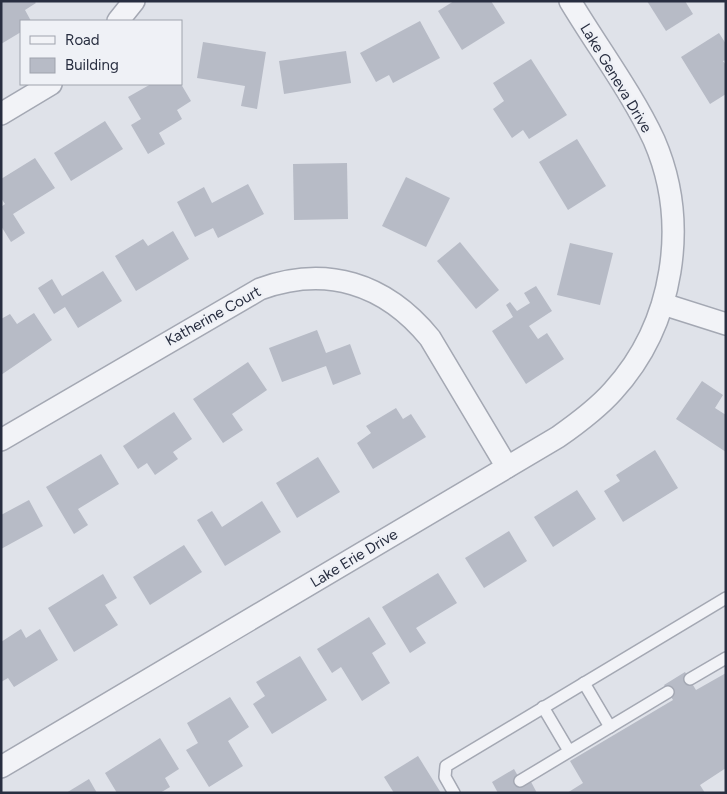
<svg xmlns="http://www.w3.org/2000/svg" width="727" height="794" viewBox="0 0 727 794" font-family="Figtree,sans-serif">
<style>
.building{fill:#b7bbc6}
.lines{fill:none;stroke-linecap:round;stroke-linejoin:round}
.service-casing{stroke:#a4a8b3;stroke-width:14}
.minor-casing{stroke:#a4a8b3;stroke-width:24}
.service{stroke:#f2f3f7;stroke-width:11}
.minor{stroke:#f2f3f7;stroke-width:21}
.labels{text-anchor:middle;stroke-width:5;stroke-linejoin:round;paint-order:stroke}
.street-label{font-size:15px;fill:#282e40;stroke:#eff1f6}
</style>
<rect width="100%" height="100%" fill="#dfe2e9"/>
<g class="building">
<polygon points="1,1 34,1 36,3 25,10 31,21 21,21 21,32 1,44"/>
<polygon points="454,1 491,1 505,23 462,50 438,11"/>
<polygon points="647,1 685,1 693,14 666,31"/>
<polygon points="420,21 440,58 393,83 389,75 376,82 360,53"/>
<polygon points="719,33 726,44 726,60 723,61 726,65 726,94 710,104 681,57"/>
<polygon points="203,42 266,52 257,109 241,106 245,86 197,78"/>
<polygon points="346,51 351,83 284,94 279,61"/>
<polygon points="531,59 567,115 529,139 523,130 512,138 493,109 504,101 493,83"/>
<polygon points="151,84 181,84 191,101 177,110 182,119 159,133 165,144 148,154 131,125 141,119 128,97"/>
<polygon points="105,121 123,149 71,181 54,153"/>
<polygon points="577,139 606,186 568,210 539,162"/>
<polygon points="35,158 55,188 13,214 25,233 11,242 1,226 1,207 5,204 1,198 1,179"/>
<polygon points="347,163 348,219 294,220 293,164"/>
<polygon points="406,177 450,198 426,247 382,226"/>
<polygon points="248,184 264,214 218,238 213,228 195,237 177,202 204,187 212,203"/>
<polygon points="173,231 189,259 136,291 115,256 143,239 148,246"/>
<polygon points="460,242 499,290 476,309 437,261"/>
<polygon points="570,243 613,253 600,305 557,295"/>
<polygon points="103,271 122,301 78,328 65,307 54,314 38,288 52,279 62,296"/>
<polygon points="536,286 552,311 529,326 538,339 547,333 564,359 526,384 492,331 513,317 506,305 510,302 517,311 530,303 524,293"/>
<polygon points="34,313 52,340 1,375 1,319 10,314 17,324"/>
<polygon points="317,330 326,353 350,344 361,374 333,385 326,366 282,382 269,348"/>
<polygon points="248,362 267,390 232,414 243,430 223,443 193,399"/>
<polygon points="702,381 723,395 715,408 726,415 726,452 676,419"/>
<polygon points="396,408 403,419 411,414 426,437 373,469 357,443 371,433 366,426"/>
<polygon points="174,412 192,439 173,452 178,459 155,475 147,463 138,469 123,446"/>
<polygon points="655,450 678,488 623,522 604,491 620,481 616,475"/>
<polygon points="101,454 119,484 78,509 88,525 74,534 46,487"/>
<polygon points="318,457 340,492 297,518 276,483"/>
<polygon points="577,490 596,519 553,547 534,517"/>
<polygon points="29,500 43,526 1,549 1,515"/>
<polygon points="262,501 281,532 225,566 197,520 212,511 222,527"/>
<polygon points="509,531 527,561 484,588 465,558"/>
<polygon points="184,545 202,572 150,605 133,577"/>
<polygon points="438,573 457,603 416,628 426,643 410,653 382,607"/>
<polygon points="103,574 117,598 105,605 118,625 74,652 48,608"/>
<polygon points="369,617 386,644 372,653 390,683 362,701 341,667 332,673 317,649"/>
<polygon points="21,629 26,638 40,629 58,660 14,687 8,678 1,682 1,642"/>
<polygon points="300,656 327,700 272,734 253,704 265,696 256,682"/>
<polygon points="685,672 696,690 726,673 726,768 700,785 705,793 567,793 583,783 570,761 673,700 664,685"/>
<polygon points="230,697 249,727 228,741 243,766 209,787 186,750 198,743 187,723"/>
<polygon points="160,738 179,769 165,778 170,787 160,793 117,793 105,773"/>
<polygon points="418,756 441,793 394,793 384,777"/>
<polygon points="514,769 523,785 530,780 537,793 498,793 492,782"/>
<polygon points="89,779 97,793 66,793"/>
</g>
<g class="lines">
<g class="service-casing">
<g id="service">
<polyline points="690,679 726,658"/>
<polyline points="584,683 610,727"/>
<polyline points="543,707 569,751"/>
<polyline points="520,781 668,692"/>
<polyline points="454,793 445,777 446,766 726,598"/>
</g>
</g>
<g class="minor-casing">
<g id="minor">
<polyline points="118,21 134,1"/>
<polyline points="1,114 51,84"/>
<polyline points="663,304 726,324"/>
<path d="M1 440 260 289C326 265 385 283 430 338L507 467"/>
<path d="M1 767 558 437C578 423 597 409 613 391 674 324 690 223 654 140 632 93 597 46 570 1"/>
</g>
</g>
<use href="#service" class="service"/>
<use href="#minor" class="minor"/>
</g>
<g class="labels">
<g class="street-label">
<text transform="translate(616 78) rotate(59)" y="5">Lake Geneva Drive</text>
<text transform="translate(213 316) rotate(-29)" y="5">Katherine Court</text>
<text transform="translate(354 558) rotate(-31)" y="5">Lake Erie Drive</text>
</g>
</g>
<rect width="727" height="794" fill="none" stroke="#282e40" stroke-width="5"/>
<rect x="20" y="20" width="162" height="65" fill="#eff1f6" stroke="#9fa3ad"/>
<rect x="30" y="36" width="25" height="8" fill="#f2f3f7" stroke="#9fa3ad"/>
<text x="65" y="45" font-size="15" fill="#282e40">Road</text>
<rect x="30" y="58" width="25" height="15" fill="#b7bbc6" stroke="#9fa3ad"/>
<text x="65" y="70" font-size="15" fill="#282e40">Building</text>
</svg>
